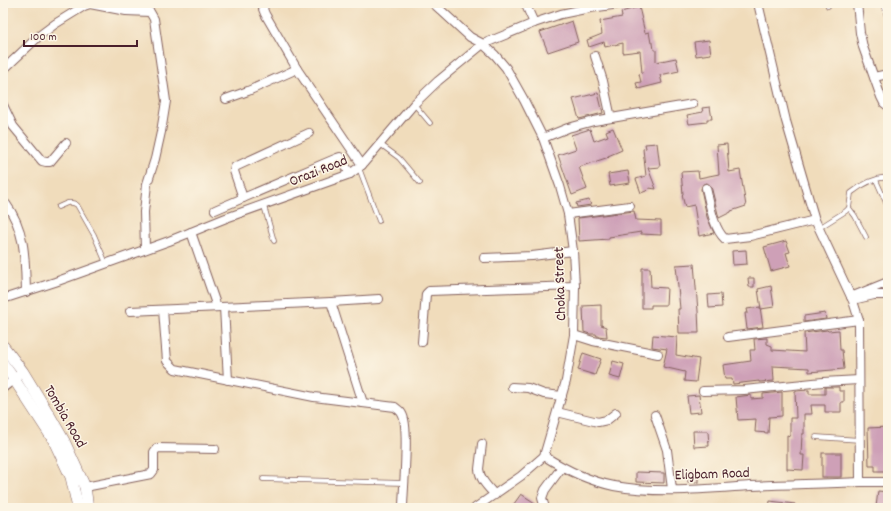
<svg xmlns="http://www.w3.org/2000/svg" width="891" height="511" viewBox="0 0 891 511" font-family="Dekko,sans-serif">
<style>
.building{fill:#cea0b7}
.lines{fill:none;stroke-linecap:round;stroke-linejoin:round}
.lane-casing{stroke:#84615d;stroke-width:5.5}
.street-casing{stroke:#84615d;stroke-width:10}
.secondary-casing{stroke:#84615d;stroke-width:12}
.lane{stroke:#fff;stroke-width:4}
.street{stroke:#fff;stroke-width:8}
.secondary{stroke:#fff;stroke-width:11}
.labels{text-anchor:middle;stroke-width:3;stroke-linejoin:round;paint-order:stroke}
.street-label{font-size:15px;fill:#4a1f2b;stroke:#fcf5e5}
</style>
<rect width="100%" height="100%" fill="#fcf5e5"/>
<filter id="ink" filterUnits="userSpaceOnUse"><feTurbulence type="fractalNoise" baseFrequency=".025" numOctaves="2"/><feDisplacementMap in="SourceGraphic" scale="8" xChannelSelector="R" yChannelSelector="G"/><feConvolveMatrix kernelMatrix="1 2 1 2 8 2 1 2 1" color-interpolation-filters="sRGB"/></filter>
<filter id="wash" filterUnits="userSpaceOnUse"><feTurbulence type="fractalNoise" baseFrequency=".012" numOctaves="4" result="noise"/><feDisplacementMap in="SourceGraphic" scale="16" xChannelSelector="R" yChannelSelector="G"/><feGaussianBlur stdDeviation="0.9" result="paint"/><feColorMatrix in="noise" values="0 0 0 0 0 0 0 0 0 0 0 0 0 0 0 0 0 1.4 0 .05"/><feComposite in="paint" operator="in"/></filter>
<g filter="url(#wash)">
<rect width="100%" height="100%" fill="#f0dcbb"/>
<g id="blocks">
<g class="building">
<polygon points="639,7 645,33 649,32 651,43 653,43 654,50 656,50 656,62 676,58 679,71 660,75 662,83 638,89 636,83 641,82 639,74 642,73 640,51 623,53 623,43 605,47 604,42 589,47 587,40 602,34 600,21 622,17 621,12"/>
<polygon points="572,21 578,42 548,52 540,32"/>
<polygon points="709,40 711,54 696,56 694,42"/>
<polygon points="598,93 603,113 579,119 573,99"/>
<polygon points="710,107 712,119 707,119 707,122 689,124 687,115 703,112 702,108"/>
<polygon points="613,128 622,150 608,156 609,157 579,167 587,189 572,195 558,155 576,149 571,135 590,129 594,141 608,136 606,131"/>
<polygon points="657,143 660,167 648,168 656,189 649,188 646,191 641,193 636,179 646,176 643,149 646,148 645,144"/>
<polygon points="727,144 729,172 740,170 746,206 731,211 731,212 719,218 711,186 707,183 703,184 701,189 707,217 714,233 699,236 694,205 685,207 682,195 683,194 681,172 698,171 699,178 719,174 717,145"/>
<polygon points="628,171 630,183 610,186 608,174"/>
<polygon points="589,200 591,205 577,207 576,203"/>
<polygon points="634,211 636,220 661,221 661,235 641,234 641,232 609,237 609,239 579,241 578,218"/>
<polygon points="786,241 790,252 786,253 790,266 771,271 764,247"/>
<polygon points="746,250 747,264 733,265 732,251"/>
<polygon points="694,264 698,311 699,333 679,333 678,309 680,309 676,265"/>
<polygon points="642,268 650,268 651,287 667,288 666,305 651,305 651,308 642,308"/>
<polygon points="748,278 754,278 754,287 749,287"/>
<polygon points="771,286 774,307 761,309 758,289"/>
<polygon points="721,294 722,307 709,308 708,295"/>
<polygon points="601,305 601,325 606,327 607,337 597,336 596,334 590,334 584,332 583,306"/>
<polygon points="760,307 763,327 747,329 745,313 748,313 747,309"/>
<polygon points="825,313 826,319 804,322 804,316"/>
<polygon points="827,330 828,331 839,330 840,350 842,350 844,369 809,372 809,368 773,366 774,381 759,382 759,381 733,384 732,379 725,379 723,365 751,361 750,350 755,350 754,339 767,338 767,344 772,346 772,350 805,352 804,333"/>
<polygon points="653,335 677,337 676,355 699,359 696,382 684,381 685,372 663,367 667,349 652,347"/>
<polygon points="583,353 601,359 595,375 578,370"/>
<polygon points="613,361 624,364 620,379 609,376"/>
<polygon points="825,387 839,387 839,391 844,391 844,402 841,402 841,412 825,412 825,405 811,405 812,414 804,414 804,434 802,434 801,455 804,455 803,470 787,469 787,435 790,436 790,418 796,418 795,391 809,390 809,394 825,394"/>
<polygon points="782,392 782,416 769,417 768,433 755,432 756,419 738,420 736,397 751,395 751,399 763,398 763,394"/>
<polygon points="699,395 701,412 689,413 687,396"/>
<polygon points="888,427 888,471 875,471 875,466 869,466 868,428"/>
<polygon points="693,431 708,431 709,446 694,447"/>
<rect x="822" y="453" width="19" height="24"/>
<rect x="688" y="471" width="10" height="11"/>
<polygon points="636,472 664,473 664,483 636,482"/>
<polygon points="878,491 888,492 888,508 876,507"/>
<polygon points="521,494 535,503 531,508 511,508"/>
<polygon points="770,501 795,504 795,508 769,508"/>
</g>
</g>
</g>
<g filter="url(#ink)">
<use href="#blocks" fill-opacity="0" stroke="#84615d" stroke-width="1"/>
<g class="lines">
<g class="lane-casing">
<g id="lane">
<polyline points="884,3 888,22"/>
<polyline points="828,6 828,3"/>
<polyline points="414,104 430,123"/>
<polyline points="380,144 399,158 420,183"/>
<polyline points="359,168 379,221"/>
<polyline points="876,180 888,207"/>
<polyline points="264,206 274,241"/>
<path d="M58 207C65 204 71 200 77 205L94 235 106 263"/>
<polyline points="849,208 855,216 866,237"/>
<path d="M819 228 846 211 849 208 851 193C861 185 875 178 888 177"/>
<polyline points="816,437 860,440"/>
<polyline points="263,479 404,483"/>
</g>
</g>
<g class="street-casing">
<g id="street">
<polyline points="265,3 263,9 265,14 297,69 362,165"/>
<polyline points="433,3 470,37 483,44 495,55 506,68 524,100 543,138 560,186 568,214 573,251 575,286 574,335 566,381 544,456 521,476 475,508"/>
<polyline points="525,3 534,23"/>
<polyline points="758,3 786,121 815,220 853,301 859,320 860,482"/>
<polyline points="857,3 860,33 863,47 881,97 884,103 888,106"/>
<polyline points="595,56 603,81 611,118"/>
<polyline points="3,70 39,36 55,24 84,6 90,4 126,11 150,12 154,19 166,101 161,132 155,159 147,184 144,212 145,249"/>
<polyline points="874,77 888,74"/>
<polyline points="226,99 248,91 297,69"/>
<polyline points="3,105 13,126 42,161 46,162 50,162 66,143"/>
<polyline points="543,138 568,128 594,121 693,104"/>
<path d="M706 188C710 204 713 228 725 239L750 236 815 220"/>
<polyline points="243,198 234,171 235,167 309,133"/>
<path d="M6 204C26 231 25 260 26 292"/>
<polyline points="215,210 337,158 340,157 342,159 350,174"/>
<polyline points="568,214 630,206"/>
<polyline points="191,232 217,307"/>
<polyline points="484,258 532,256 573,251"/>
<polyline points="851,297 888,282"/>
<polyline points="3,299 55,282 169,241 226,218 350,174 362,165 414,104 438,81 483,44 534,23 561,14 590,8 627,3"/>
<polyline points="857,299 874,295 888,295"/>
<polyline points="331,302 379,299"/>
<polyline points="224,307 228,380"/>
<path d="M163 310 167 361 175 369 314 397 395 407C397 409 401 411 402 414 410 426 403 490 403 508"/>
<polyline points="130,311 331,302 363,403"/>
<polyline points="574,335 593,341 658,354"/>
<polyline points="728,337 859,320"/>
<polyline points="422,342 426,294 429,291 575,286"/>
<polyline points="512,387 528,388 544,394 562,396"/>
<polyline points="3,388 18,376"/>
<polyline points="703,391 744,390 823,382 859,380"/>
<polyline points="557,412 598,422 607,420 616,413"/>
<polyline points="655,415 667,450 672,489"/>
<path d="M482 444 479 469C480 480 488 487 495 495"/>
<path d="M544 456C566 470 589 481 614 486 658 494 706 489 750 486 787 484 823 484 860 482H888"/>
<polyline points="85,487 151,474 154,470 154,452 157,448 215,449"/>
<polyline points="545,508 542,498 545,490 562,467"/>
</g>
</g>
<g class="secondary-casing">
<g id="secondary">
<polyline points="3,346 23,372 48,413 64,441 85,487 88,508"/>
<polyline points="3,364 14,379 53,439 71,477 78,508"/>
</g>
</g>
<use href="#lane" class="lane"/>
<use href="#street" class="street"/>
<use href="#secondary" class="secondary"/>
</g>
</g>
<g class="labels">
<g class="street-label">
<text transform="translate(318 170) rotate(-22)" y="5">Orazi Road</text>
<text transform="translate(559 284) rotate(-92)" y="5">Choka Street</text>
<text transform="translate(66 416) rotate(60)" y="5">Tombia Road</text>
<text transform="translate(712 473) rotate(-2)" y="5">Eligbam Road</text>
</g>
</g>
<rect width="891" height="511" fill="none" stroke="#fcf5e5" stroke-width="16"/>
<path d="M24 40v6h113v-6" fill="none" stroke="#4a1f2b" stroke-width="2"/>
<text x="30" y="40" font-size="12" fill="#4a1f2b" stroke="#fcf5e5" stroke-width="3" paint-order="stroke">100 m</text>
</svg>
